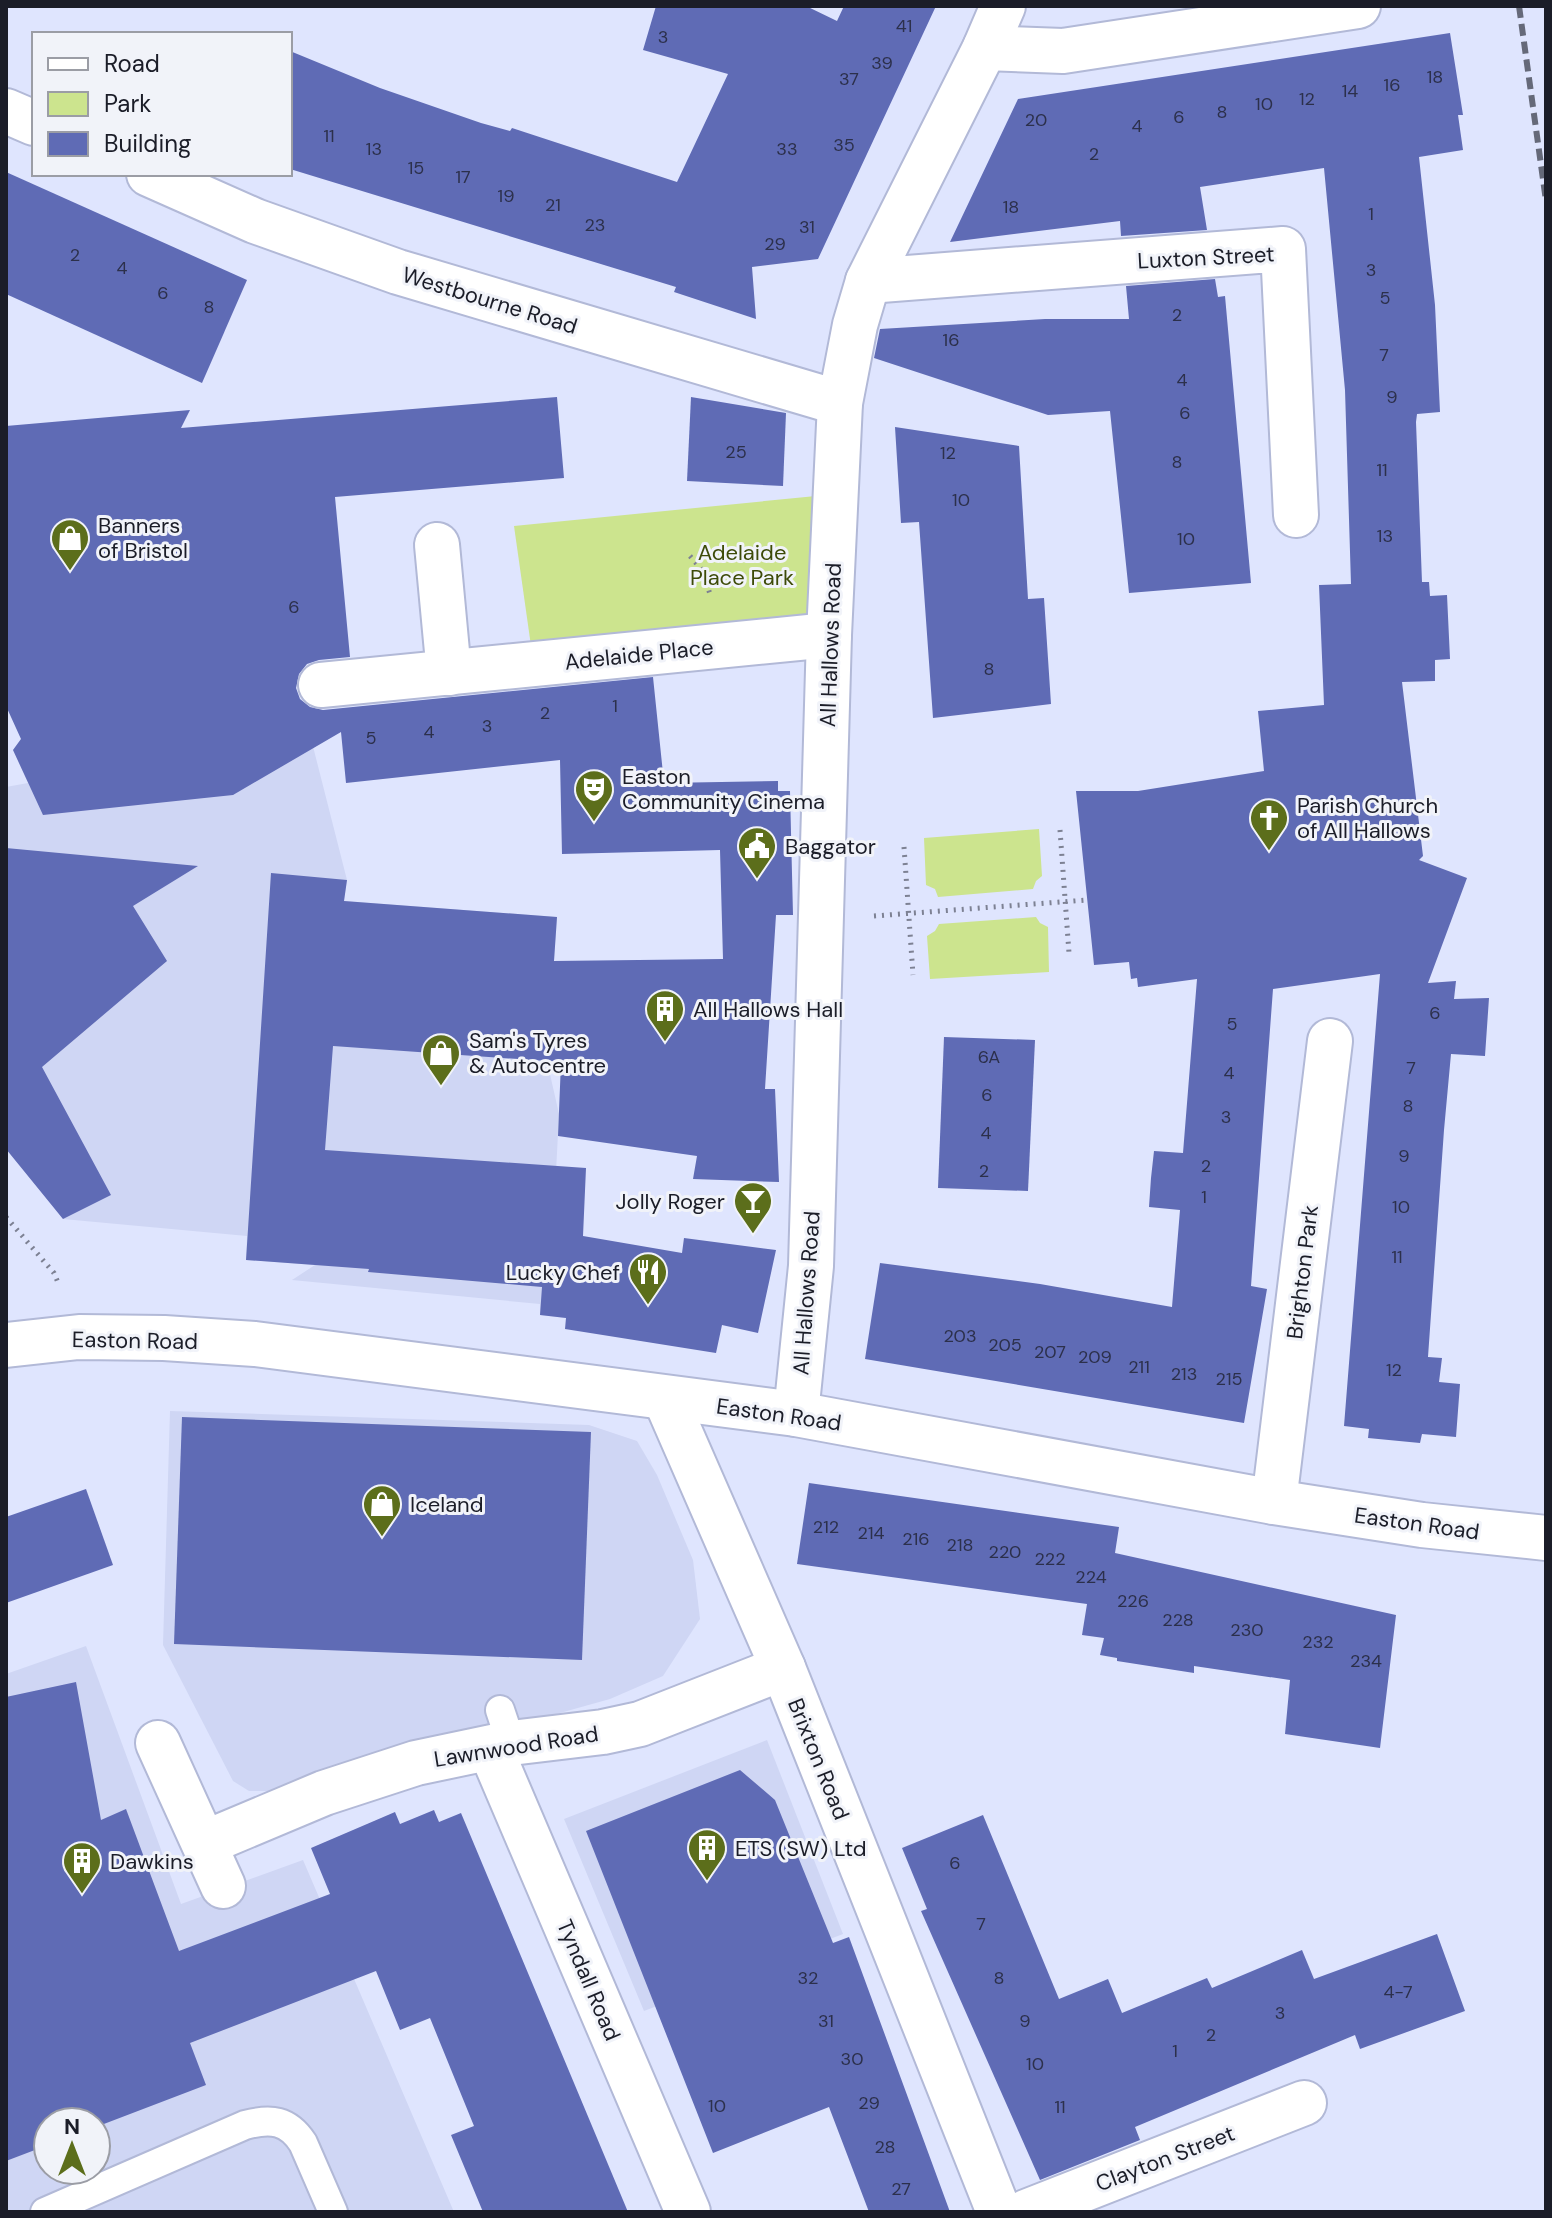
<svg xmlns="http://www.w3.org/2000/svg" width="1552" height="2218" viewBox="0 0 1552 2218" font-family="'DM Sans',sans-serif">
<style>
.built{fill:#cfd6f4;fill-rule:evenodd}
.green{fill:#cce48e}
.building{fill:#5f6bb5}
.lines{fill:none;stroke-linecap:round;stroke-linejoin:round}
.lane-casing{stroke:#b2b9d7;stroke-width:32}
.street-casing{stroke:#b2b9d7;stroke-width:48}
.secondary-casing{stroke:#b2b9d7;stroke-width:48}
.path{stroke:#7d8193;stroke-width:5;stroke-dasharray:2 6;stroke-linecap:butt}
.lane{stroke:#fff;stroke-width:28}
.street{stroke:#fff;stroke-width:44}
.secondary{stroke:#fff;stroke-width:44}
.rail{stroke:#656979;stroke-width:6;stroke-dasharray:12 6;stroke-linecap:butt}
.labels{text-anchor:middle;stroke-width:6;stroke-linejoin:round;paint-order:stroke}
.number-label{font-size:18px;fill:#2c304b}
.street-label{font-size:22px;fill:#1b1d28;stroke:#f1f3f9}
.poi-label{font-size:22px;fill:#1b1d28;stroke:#f1f3f9;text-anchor:start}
.park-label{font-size:22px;fill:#3d4b08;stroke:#f1f3f9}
</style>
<rect width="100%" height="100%" fill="#dfe5fe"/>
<g class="built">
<polygon points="305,715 347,880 344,901 557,917 547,1061 559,1114 556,1172 566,1318 540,1315 540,1304 292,1280 315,1265 246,1260 247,1236 63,1219 6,1148 6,787 28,783 13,750 21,739"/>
<polygon points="170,1411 589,1425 637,1441 657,1475 693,1560 700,1619 663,1676 610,1699 282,1791 249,1791 233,1781 163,1645"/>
<path d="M86 1646 181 1904 303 1860 454 2212H6V1674ZM48 2122H96V2170H48Z"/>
<polygon points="767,1740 843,1934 644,2011 564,1819"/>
</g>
<g class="green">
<polygon points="816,496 810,620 531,646 514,526"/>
<polygon points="1039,829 1042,876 1036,881 1033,889 938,897 935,889 926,885 924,838"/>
<polygon points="1036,917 1040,923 1048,927 1049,972 930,979 927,936 935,931 939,924"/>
</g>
<g class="building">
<polygon points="656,6 806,6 837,21 844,6 936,6 818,259 752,267 756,319 674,292 676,287 290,169 290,51 380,88 481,123 510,131 512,128 677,182 728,74 643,50"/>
<polygon points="1450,33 1463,115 1458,115 1463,150 1419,157 1435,305 1440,412 1417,414 1416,422 1422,582 1429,582 1430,596 1447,595 1450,659 1435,660 1435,681 1402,682 1423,856 1419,860 1467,878 1428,983 1456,981 1454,999 1489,998 1485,1056 1451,1054 1444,1130 1428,1357 1442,1358 1439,1382 1460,1384 1456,1437 1422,1434 1420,1443 1368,1438 1369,1429 1344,1426 1380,974 1273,989 1251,1286 1267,1289 1244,1423 865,1359 880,1263 1040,1284 1172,1307 1180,1210 1149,1207 1151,1178 1154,1151 1183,1153 1197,979 1138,987 1137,978 1131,979 1129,962 1094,965 1076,791 1138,791 1264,771 1258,711 1324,705 1319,585 1351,584 1345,390 1324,168 1200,187 1207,230 1121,236 1120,221 950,242 1018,99"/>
<polygon points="6,172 247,280 202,383 6,294"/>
<polygon points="1215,279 1218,297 1225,296 1251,583 1129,593 1110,411 1048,415 874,358 880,329 1045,319 1129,319 1126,286"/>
<polygon points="557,397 564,478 335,497 350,657 319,660 307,664 299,674 296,688 300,699 310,707 323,710 653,677 664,783 778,781 778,791 790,791 793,915 776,915 765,1089 775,1089 779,1182 693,1179 697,1156 558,1136 561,1062 333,1046 325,1150 586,1168 583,1236 682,1253 684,1238 776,1250 758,1333 722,1325 716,1353 565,1329 566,1318 540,1315 542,1287 368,1272 369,1269 246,1260 271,873 347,880 344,901 557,917 554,961 723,959 720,850 562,854 560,760 346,783 341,732 233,795 43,815 13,750 21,739 6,706 6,426 190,410 181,428"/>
<polygon points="691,397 786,413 783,486 687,481"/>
<polygon points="895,427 1019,446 1028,599 1044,598 1051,704 933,718 919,522 901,523"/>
<polygon points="6,848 198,866 133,906 167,961 42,1067 111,1195 63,1219 6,1149"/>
<polygon points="944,1037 1035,1040 1028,1191 938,1188"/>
<polygon points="182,1417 591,1432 582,1660 174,1644"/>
<polygon points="809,1483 1119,1527 1115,1553 1396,1615 1380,1748 1285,1734 1290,1680 1194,1666 1194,1673 1117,1661 1117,1658 1100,1655 1104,1638 1082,1635 1087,1604 797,1564"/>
<polygon points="86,1489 113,1565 6,1603 6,1517"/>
<polygon points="76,1682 101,1820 126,1809 179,1951 330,1894 311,1848 395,1812 400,1824 434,1810 439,1822 461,1813 628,2212 483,2212 451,2135 474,2126 430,2018 400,2030 376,1971 190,2043 206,2085 96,2127 96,2122 48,2122 48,2145 6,2161 6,1697"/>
<polygon points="740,1770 775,1800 833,1943 849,1937 950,2212 869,2212 829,2107 713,2153 586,1831"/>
<polygon points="983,1815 1059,1999 1108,1979 1122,2013 1207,1978 1212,1988 1302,1950 1314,1979 1437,1934 1465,2011 1360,2049 1355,2035 1135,2127 1140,2140 1040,2180 921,1911 927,1909 902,1848"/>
</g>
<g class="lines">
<g class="lane-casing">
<g id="lane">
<polyline points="500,1710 511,1743"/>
<path d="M45 2212 245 2125C271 2118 288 2120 303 2143L333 2212"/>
</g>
</g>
<g class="street-casing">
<g id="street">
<polyline points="985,48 1063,51 1358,6"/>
<polyline points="6,111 34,123"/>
<polyline points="149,174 255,221 398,272 840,403"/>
<polyline points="868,281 1283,249 1296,515"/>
<polyline points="437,545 449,673"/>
<polyline points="321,685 829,635"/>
<polyline points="665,1398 783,1668 999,2212"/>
<polyline points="796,1414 811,1266 829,635 840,403 855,325 868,281 985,48 1003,6"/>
<polyline points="1274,1502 1330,1041"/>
<polyline points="158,1743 223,1886"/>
<polyline points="490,1748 688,2212"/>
<polyline points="205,1843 324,1793 416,1763 511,1743 603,1732 640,1724 783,1668"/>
<polyline points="1026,2212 1304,2103"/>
</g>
</g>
<g class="secondary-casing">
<polyline id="secondary" points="6,1345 79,1337 164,1338 255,1344 796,1414 1274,1502 1422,1525 1546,1538"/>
</g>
<g class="path">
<polyline points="690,556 702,570 710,594"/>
<polyline points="1060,830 1069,953"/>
<polyline points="904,847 913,975"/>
<polyline points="874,916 1087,900"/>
<polyline points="6,1217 54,1273 59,1285"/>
</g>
<use href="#lane" class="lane"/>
<use href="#street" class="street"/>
<use href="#secondary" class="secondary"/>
<polyline class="rail" points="1519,6 1546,201"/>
</g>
<defs>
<g id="shop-pin" transform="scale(2)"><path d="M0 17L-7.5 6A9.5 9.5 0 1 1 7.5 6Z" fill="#5c6e1b" stroke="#f1f3f9"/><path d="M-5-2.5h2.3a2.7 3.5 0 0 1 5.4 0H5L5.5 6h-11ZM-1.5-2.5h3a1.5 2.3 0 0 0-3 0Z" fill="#fff"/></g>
<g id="theatre-pin" transform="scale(2)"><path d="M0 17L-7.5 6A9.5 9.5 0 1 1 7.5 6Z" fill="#5c6e1b" stroke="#f1f3f9"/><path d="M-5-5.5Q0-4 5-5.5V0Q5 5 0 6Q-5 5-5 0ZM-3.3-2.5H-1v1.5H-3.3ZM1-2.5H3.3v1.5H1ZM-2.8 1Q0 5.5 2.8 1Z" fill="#fff"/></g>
<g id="church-pin" transform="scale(2)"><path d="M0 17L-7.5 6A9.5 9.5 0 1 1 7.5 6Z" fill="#5c6e1b" stroke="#f1f3f9"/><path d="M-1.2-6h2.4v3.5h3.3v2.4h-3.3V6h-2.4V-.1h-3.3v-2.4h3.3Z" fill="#fff"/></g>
<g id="civic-pin" transform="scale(2)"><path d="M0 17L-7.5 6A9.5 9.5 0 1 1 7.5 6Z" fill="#5c6e1b" stroke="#f1f3f9"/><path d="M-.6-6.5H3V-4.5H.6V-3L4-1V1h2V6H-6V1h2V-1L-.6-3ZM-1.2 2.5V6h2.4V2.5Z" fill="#fff"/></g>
<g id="building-pin" transform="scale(2)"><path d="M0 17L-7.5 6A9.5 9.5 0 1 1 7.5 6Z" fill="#5c6e1b" stroke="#f1f3f9"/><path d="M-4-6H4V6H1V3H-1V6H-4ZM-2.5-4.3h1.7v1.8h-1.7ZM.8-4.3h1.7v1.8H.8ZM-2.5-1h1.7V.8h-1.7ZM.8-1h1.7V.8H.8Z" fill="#fff"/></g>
<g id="bar-pin" transform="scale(2)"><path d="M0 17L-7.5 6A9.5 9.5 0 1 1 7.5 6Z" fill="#5c6e1b" stroke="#f1f3f9"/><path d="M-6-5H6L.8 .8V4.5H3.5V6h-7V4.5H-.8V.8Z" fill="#fff"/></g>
<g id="restaurant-pin" transform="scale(2)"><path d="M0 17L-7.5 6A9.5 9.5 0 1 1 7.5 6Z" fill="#5c6e1b" stroke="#f1f3f9"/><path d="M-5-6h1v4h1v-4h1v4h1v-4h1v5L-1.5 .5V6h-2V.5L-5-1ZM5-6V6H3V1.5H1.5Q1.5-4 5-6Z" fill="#fff"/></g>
</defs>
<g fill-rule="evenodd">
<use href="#shop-pin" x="70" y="538"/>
<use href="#theatre-pin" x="594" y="789"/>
<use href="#church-pin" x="1269" y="818"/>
<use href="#civic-pin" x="757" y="846"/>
<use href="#building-pin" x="665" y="1009"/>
<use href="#shop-pin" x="441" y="1053"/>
<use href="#bar-pin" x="753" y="1201"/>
<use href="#restaurant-pin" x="648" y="1272"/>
<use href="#shop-pin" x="382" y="1504"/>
<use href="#building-pin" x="707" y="1848"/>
<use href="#building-pin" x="82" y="1861"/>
</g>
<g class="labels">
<g class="number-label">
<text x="904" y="32">41</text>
<text x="663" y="43">3</text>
<text x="882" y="69">39</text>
<text x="1435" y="83">18</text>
<text x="849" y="85">37</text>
<text x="1392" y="91">16</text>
<text x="1350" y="97">14</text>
<text x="1307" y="105">12</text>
<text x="1264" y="110">10</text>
<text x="1222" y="118">8</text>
<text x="1179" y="123">6</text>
<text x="1036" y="126">20</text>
<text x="1137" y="132">4</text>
<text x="329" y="142">11</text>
<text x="844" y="151">35</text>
<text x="374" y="155">13</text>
<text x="787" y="155">33</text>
<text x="1094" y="160">2</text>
<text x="416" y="174">15</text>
<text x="463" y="183">17</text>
<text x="506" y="202">19</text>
<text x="553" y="211">21</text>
<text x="1011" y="213">18</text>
<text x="1371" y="220">1</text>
<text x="595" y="231">23</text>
<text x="807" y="233">31</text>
<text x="775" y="250">29</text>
<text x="75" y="261">2</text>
<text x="122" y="274">4</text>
<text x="1371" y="276">3</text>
<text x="163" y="299">6</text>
<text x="1385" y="304">5</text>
<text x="209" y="313">8</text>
<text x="1177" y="321">2</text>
<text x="951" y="346">16</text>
<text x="1384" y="361">7</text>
<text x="1182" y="386">4</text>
<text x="1392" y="403">9</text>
<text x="1185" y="419">6</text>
<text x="736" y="458">25</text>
<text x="948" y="459">12</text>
<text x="1177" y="468">8</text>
<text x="1382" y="476">11</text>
<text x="961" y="506">10</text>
<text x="1385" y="542">13</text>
<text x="1186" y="545">10</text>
<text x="294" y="613">6</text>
<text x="989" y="675">8</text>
<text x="615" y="712">1</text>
<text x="545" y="719">2</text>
<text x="487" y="732">3</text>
<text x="429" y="738">4</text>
<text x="371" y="744">5</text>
<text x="1435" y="1019">6</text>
<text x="1232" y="1030">5</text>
<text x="989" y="1063">6A</text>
<text x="1411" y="1074">7</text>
<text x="1229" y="1079">4</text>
<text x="987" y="1101">6</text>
<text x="1408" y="1112">8</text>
<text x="1226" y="1123">3</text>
<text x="986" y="1139">4</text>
<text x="1404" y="1162">9</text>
<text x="1206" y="1172">2</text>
<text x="984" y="1177">2</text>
<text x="1204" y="1203">1</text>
<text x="1401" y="1213">10</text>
<text x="1397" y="1263">11</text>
<text x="960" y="1342">203</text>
<text x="1005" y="1351">205</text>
<text x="1050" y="1358">207</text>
<text x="1095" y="1363">209</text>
<text x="1139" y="1373">211</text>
<text x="1394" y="1376">12</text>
<text x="1184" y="1380">213</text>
<text x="1229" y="1385">215</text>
<text x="826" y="1533">212</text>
<text x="871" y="1539">214</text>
<text x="916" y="1545">216</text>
<text x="960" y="1551">218</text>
<text x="1005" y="1558">220</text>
<text x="1050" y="1565">222</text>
<text x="1091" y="1583">224</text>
<text x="1133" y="1607">226</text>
<text x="1178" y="1626">228</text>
<text x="1247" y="1636">230</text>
<text x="1318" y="1648">232</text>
<text x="1366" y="1667">234</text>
<text x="955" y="1869">6</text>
<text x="981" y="1930">7</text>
<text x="808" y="1984">32</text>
<text x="999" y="1984">8</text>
<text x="1398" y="1998">4-7</text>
<text x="1280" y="2019">3</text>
<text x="826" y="2027">31</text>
<text x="1025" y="2027">9</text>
<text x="1211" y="2041">2</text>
<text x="1175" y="2057">1</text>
<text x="852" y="2065">30</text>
<text x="1035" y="2070">10</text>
<text x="869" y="2109">29</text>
<text x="717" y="2112">10</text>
<text x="1060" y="2113">11</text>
<text x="885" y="2153">28</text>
<text x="901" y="2195">27</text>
</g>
<g class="street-label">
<text transform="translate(1206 257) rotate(-3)" y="8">Luxton Street</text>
<text transform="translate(490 300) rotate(17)" y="8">Westbourne Road</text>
<text transform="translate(830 645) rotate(-88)" y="8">All Hallows Road</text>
<text transform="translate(639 654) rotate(-6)" y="8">Adelaide Place</text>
<text transform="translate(1302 1272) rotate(-83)" y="8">Brighton Park</text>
<text transform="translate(806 1293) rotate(-86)" y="8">All Hallows Road</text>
<text transform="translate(135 1340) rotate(1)" y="8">Easton Road</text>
<text transform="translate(779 1414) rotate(8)" y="8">Easton Road</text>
<text transform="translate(1417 1523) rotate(8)" y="8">Easton Road</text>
<text transform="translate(516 1746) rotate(-9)" y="8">Lawnwood Road</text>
<text transform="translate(819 1759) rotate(68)" y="8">Brixton Road</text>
<text transform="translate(589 1980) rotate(67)" y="8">Tyndall Road</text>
<text transform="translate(1165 2158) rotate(-21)" y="8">Clayton Street</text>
</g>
<g class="poi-label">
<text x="98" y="533">Banners<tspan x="98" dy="25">of Bristol</tspan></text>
<text x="622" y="784">Easton<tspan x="622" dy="25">Community Cinema</tspan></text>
<text x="1297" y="813">Parish Church<tspan x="1297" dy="25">of All Hallows</tspan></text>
<text x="785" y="854">Baggator</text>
<text x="693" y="1017">All Hallows Hall</text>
<text x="469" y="1048">Sam's Tyres<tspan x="469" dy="25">&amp; Autocentre</tspan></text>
<text x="725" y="1209" text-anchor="end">Jolly Roger</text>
<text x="620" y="1280" text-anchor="end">Lucky Chef</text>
<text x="410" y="1512">Iceland</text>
<text x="735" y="1856">ETS (SW) Ltd</text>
<text x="110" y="1869">Dawkins</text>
</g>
<g class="park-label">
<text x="742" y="560">Adelaide<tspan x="742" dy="25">Place Park</tspan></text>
</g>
</g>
<rect width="1552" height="2218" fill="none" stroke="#1b1d28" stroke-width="16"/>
<rect x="32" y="32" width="260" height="144" fill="#f1f3f9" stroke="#9b9da5" stroke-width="2"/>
<rect x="48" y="58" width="40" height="12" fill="#ffffff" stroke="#9b9da5" stroke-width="2"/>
<text x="104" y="72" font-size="24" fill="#1b1d28">Road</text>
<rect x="48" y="92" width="40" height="24" fill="#cce48e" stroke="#9b9da5" stroke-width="2"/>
<text x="104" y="112" font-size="24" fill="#1b1d28">Park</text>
<rect x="48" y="132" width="40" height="24" fill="#5f6bb5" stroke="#9b9da5" stroke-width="2"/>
<text x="104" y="152" font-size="24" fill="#1b1d28">Building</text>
<g transform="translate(72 2146)"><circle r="38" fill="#f1f3f9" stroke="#9b9da5" stroke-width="2"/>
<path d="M0-6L14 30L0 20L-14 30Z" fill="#5c6e1b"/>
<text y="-12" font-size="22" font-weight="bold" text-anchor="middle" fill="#1b1d28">N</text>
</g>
</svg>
